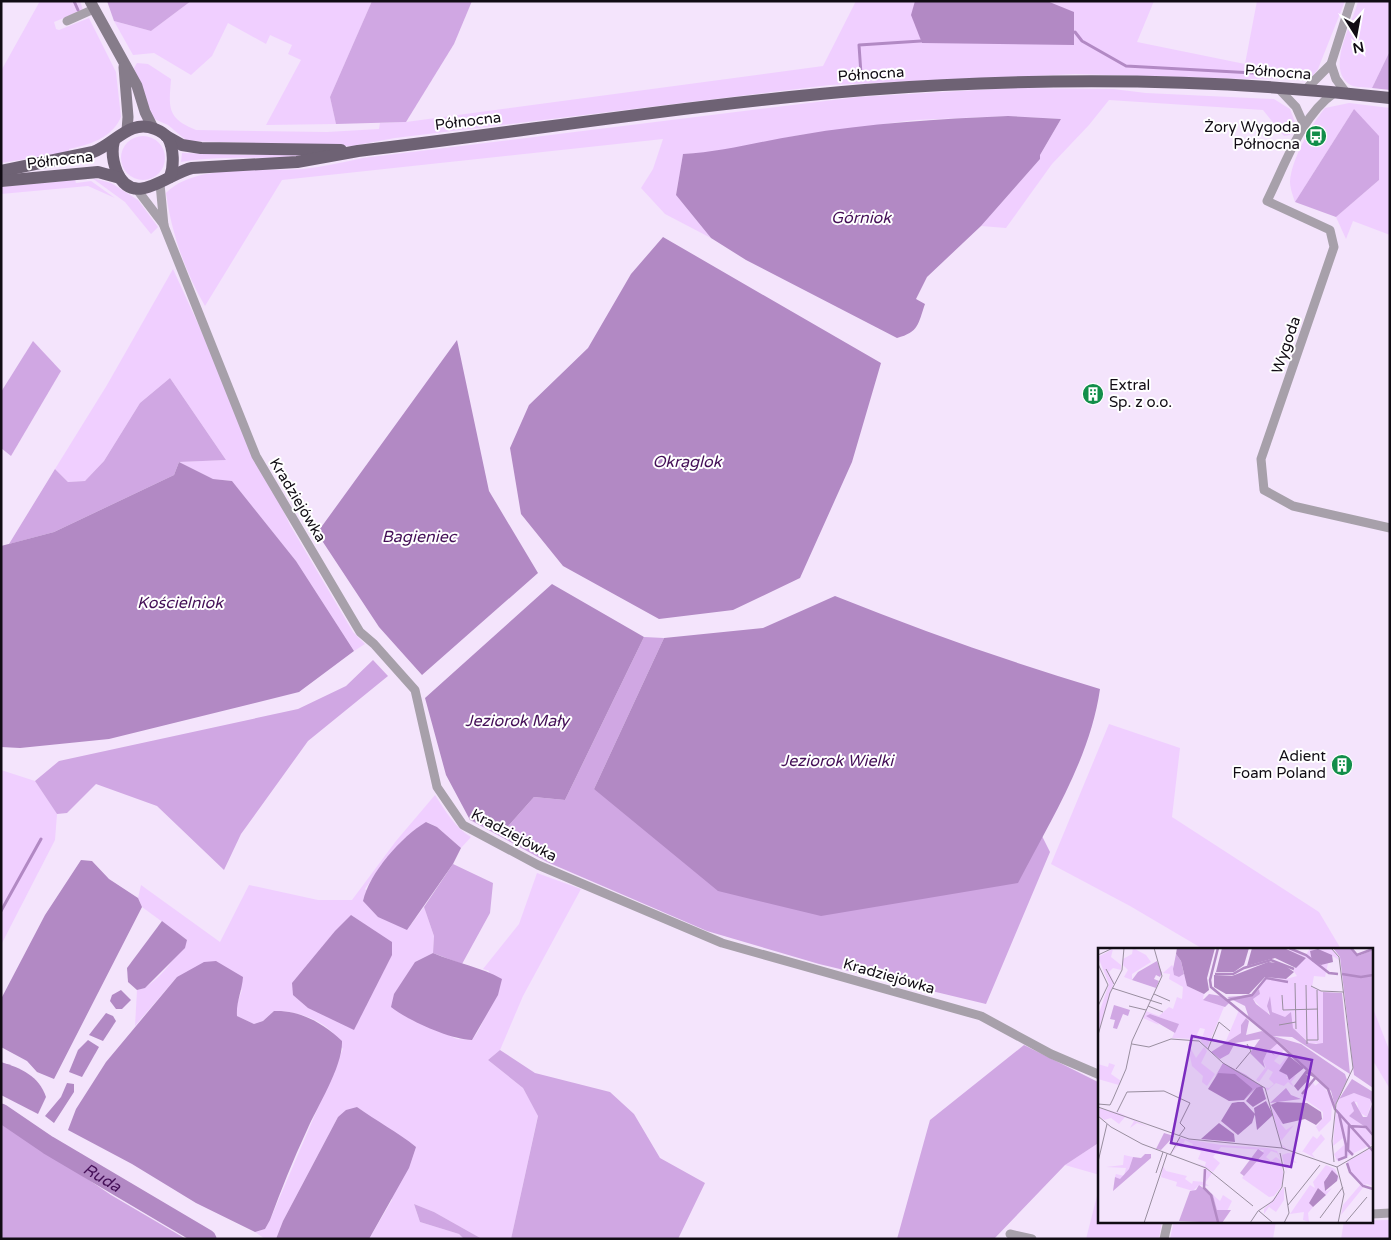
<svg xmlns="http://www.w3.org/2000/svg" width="1391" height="1240" viewBox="0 0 1391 1240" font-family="'Varela Round',sans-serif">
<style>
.green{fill:#f0cfff}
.forest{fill:#d0a7e3}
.water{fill:#b289c4}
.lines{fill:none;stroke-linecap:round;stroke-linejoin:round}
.stream{stroke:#b289c4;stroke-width:3}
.river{stroke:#b289c4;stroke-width:19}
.minor{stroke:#a7a0aa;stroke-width:9}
.secondary{stroke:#867c8a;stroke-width:11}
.primary{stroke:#6e6274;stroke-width:12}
.labels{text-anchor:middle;stroke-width:4;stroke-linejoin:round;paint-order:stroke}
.street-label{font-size:15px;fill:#110c14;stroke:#fff}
.poi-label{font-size:15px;fill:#110c14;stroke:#fff;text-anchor:end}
.water-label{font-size:16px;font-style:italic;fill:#440f57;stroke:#fff}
.inset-river{fill:none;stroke:#b289c4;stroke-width:2.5}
.inset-road{fill:none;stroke:#998e9f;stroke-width:1}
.view{fill:#7b2cbf;fill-opacity:0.15;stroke:#7b2cbf;stroke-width:2.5}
.inset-edge{fill:none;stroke:#110c14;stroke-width:2.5}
</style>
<rect width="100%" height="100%" fill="#f4e4fc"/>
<g class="green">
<path d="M40 1H80L83 10 54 22 56 29 59 30 89 18 116 72 121 117C112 138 89 145 69 149V152L1 163V71Z"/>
<polygon points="191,1 372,1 330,97 336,124 266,125 301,60 288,54 292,45 270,35 266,44 228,23 212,56 191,75 154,53 133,55 114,21 151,31"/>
<path d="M856 1H1154L1137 42 1245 64 1257 1H1345L1318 69 1311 78 1247 79 1075 74 830 85 395 138 352 146 187 141 168 125 152 118 134 68 137 63 148 64 171 79C169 107 166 118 196 130L327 132 379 129 380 123 406 122 823 66Z"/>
<path d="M1358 1H1390V51L1372 88C1365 87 1354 88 1349 84 1326 67 1353 23 1358 1Z"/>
<path d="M1011 88 1113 89 1146 93 1274 99 1290 109 1295 122 1290 135 1284 136 1263 110 1109 100 1089 125 1052 164 1006 228 981 226 1040 159V155L1061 119 1008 116 915 120 800 135 710 153 683 154 676 195 711 238 665 214 641 188 653 169 663 139 282 180 205 306C185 272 171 231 166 193 194 163 264 172 303 169 323 167 343 162 363 158L858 97Z"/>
<path d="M1349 103 1390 108V235L1353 221 1346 239 1336 217 1379 180 1354 109 1295 202C1293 196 1290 188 1290 182 1291 160 1311 125 1325 108Z"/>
<circle cx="143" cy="158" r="22"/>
<path d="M182 153 245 155 319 153C274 162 226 154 181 162Z"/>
<polygon points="92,178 111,183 138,200 158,227 151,234 125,202"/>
<polygon points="75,180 76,183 91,181 115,198 88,186 1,194 1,187"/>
<polygon points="173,269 290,525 353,632 365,644 354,651 296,561 232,481 213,479 179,462 226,460 170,378 140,403 104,461 85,481 68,482 55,469 107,385"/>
<polygon points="1109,724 1180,748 1172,817 1319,912 1341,949 1203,949 1130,906 1051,864"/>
<polygon points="1,770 35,781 57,814 55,840 1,945"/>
<path d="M435 795C445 810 455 828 471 837L461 848 437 827 427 822C399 837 383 864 365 889L407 930 424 907 434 936 433 953 415 962 433 1028 457 1039 472 1040C490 1016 488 999 489 971L483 969 519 924 537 873 581 889 523 996 500 1050 488 1060 523 1088 538 1115 511 1239H482L434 1212 414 1204 420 1222 459 1234 464 1239H369L392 1200 379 1123 357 1107 338 1117 283 1221 276 1239H265L255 1232 265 1229 270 1220 343 1049C339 1044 336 1036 332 1032 318 1018 293 1010 274 1011L263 1021 254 1024 237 1016V1004L242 990 177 977 135 1026 137 990C156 987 177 955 187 940L142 907 138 898 141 885 220 942 249 885 318 900H352L396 841Z"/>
<polygon points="1372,1006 1390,1052 1390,1089 1372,1059"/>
<polygon points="1100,1142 1100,1175 1065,1165"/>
<polygon points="1100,1184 1100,1221 1162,1221 1159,1239 1086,1239"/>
<polygon points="1390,1220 1390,1239 1341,1239 1344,1221"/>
<polygon points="1174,1221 1276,1221 1273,1239 1170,1239"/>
</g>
<g class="forest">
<polygon points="107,1 191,1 151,31 114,21"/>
<polygon points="372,1 472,1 454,44 406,122 336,124 330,97"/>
<polygon points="1390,51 1390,90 1372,88 1388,55"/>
<polygon points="1354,109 1379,136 1379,180 1336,217 1295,202"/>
<polygon points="33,341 61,371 11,456 1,448 1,392"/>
<polygon points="170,378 226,460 179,462 174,475 54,532 9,544 55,469 68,482 85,481 104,461 140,403"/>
<polygon points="644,637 664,638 594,789 1017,883 1042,836 1050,852 986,1004 819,964 707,931 547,862 470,820 502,833 534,797 565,800"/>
<polygon points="373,660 388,676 308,741 241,834 224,870 157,806 96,784 67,813 57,814 35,781 59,761 298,709 346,686"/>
<polygon points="453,864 493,883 490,913 462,964 433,953 434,936 424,907"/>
<polygon points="1024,1045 1100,1083 1100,1142 1065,1165 994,1239 897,1239 930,1120"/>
<polygon points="500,1050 535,1073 610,1092 634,1114 660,1158 705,1183 678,1239 511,1239 538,1116 523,1088 488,1060"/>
<polygon points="1,1120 111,1195 186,1239 1,1239"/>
<polygon points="414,1204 434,1212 482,1239 464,1239 459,1234 420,1222"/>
</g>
<g class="water">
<polygon points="915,1 1047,1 1074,12 1074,45 922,43 911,15"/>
<path d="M1008 116 1061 119 1040 155V159L981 226 927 277 916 299 925 304C918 324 919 332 897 338L746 260 711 238 676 195 683 154C723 152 761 141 800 135 869 123 938 119 1008 116Z"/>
<polygon points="663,237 881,363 852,462 800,578 733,610 659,619 563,566 521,514 510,448 529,405 588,348 631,274"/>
<polygon points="457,340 489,491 538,573 422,675 379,627 317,533"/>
<polygon points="179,462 213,479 232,481 296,561 354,651 299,692 109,739 20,748 1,747 1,546 54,532 174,475"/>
<polygon points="552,584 644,637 565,800 534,797 502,833 470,820 446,775 425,698"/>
<path d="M835 596C922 631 1010 662 1100 689 1090 759 1050 821 1018 883L821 916 718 891 594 789 664 638 763 628Z"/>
<path d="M426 822 437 827 461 848 453 864 407 930 378 917 363 901C369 873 402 836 426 822Z"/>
<polygon points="81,860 92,861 109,879 138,898 142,907 54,1079 37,1072 27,1061 1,1047 1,999 45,915"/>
<polygon points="351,915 392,942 392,955 354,1030 308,1008 293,995 292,983 335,931"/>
<polygon points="162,921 187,940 185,948 145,988 137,990 128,982 127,968"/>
<path d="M433 953C456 963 481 967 502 979L498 995 472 1040C449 1039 409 1021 391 1007L394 994 415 962Z"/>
<path d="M216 961 243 977C242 991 236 1002 237 1016L254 1024 263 1021 274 1011C300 1010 323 1023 342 1041 343 1066 317 1107 307 1130 293 1160 281 1190 270 1220L265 1229 255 1232 196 1203 132 1164 68 1130 76 1109 106 1062 177 977 204 962Z"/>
<polygon points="121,990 131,1000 122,1009 116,1009 110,1001 112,995"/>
<polygon points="106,1013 113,1016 116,1021 103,1041 89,1035"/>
<polygon points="88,1040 99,1047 82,1077 69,1072 78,1050"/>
<path d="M1 1062C21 1068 39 1076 46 1097L38 1114 1 1095Z"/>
<polygon points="67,1083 74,1084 74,1092 54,1123 45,1116 61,1097"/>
<path d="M357 1107C376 1121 398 1132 416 1147L409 1168 369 1239H276L283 1221 338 1117 346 1110Z"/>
</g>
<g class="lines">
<g class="stream">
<polyline points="74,1 78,10"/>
<polyline points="1075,32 1082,41 1126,66 1273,74"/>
<polyline points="861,74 859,45 921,41"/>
<polyline points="1,911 41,839"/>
</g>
<path class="river" id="s1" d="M1 1113 48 1145 207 1239"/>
<g class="minor">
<polyline points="67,21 94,9"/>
<polyline points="1331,64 1336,79 1347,94"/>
<polyline points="1278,88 1296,107 1304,125"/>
<polyline points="1305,90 1331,64 1351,1"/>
<path d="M1334 93C1301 116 1285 165 1267 201L1330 230 1334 247 1261 459 1264 490 1293 506 1390 528"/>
<polyline points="160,184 164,226 256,456 360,632 374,644 415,690 437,787 463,825 538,865 722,943 981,1016 1051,1054 1100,1075"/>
<polyline points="135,187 164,225"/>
<polyline points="1372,1214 1390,1213"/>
<polyline points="1010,1234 1032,1239"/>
<polyline points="1164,1239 1168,1221"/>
</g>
<g class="secondary">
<polyline points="90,1 137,86 145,112 153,128"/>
<polyline points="124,67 128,117 127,131"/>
</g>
<g class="primary">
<polyline points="166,136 182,145 201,148 341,150"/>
<path d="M114 141C111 152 113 162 117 172 133 210 170 172 192 168L297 162 358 151C527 131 695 104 865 90 1039 77 1216 78 1390 98"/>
<path d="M1 171 93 152C114 145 130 118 155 129 160 131 165 134 168 138 174 149 174 166 170 177"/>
<polyline points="1,181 98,172 120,178"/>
</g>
</g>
<defs>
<g id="bus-disc" transform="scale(1.125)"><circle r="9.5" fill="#128e4a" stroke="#fff"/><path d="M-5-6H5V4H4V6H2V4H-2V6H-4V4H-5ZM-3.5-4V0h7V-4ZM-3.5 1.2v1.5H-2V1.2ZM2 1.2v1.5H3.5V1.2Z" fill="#fff"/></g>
<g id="building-disc" transform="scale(1.125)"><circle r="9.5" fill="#128e4a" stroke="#fff"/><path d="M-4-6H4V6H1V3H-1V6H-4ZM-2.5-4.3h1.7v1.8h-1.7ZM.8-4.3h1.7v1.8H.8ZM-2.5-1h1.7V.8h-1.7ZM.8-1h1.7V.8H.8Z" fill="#fff"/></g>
</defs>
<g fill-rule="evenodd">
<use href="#bus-disc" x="1316" y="136"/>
<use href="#building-disc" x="1093" y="394"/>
<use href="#building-disc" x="1342" y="765"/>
</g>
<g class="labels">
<g class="street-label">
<text transform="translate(1278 72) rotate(4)" y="5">Północna</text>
<text transform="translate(871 74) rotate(-4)" y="5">Północna</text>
<text transform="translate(468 121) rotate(-7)" y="5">Północna</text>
<text transform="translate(60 160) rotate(-6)" y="5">Północna</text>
<text transform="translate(1286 345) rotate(-71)" y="5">Wygoda</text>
<text transform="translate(298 500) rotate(59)" y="5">Kradziejówka</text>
<text transform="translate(514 835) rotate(28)" y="5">Kradziejówka</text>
<text transform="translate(889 976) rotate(16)" y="5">Kradziejówka</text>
</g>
<g class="poi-label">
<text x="1300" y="132">Żory Wygoda<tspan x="1300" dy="17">Północna</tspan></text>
<text x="1109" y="390" text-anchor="start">Extral<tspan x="1109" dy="17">Sp. z o.o.</tspan></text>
<text x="1326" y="761">Adient<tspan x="1326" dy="17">Foam Poland</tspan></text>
</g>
<g class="water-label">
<text x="861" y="223">Górniok</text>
<text x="687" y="467">Okrąglok</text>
<text x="419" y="542">Bagieniec</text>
<text x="180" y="608">Kościelniok</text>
<text x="517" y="726">Jeziorok Mały</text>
<text x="837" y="766">Jeziorok Wielki</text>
<text dy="6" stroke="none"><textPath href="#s1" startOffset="120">Ruda</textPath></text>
</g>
</g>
<g transform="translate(1098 948)">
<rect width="275" height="275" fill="#f4e4fc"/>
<path d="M35 0 48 7 53 14 34 26V32L26 29 30 22 24 16 25 11 34 6ZM186 0 208 7 212 0H232L238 5 241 12 233 7 223 17 230 15 227 29 216 28 214 39 225 44V96L212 95 195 80 192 73 174 65 171 48 170 67 155 51 162 46 161 41 167 29 188 31 199 28 195 22 208 10ZM15 1 13 9 23 17V22L15 20 11 24 16 34 0 86V68L11 36 0 9ZM74 17 81 29 86 26 88 30 89 38 106 46 105 51 126 59 109 100 103 93 107 81 102 80 97 91 74 90 80 76 52 66 61 77 45 70 48 63 61 68 71 59 75 61 79 49 84 51 85 39 71 31 72 26 65 25ZM141 62 148 70 143 77V85L127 95ZM89 94 98 110 106 99 109 103 103 115 117 126 109 138 104 134 105 128 94 118ZM180 95 186 102 176 113 182 117 190 107 192 108 181 123 190 127 188 130 198 128 193 134 196 139 190 134 186 138 178 135 169 143 166 139 171 140 176 136 171 131 175 124 170 121 161 134 158 132 168 119 165 113 169 104H174L172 102ZM11 115 17 117 13 126 23 133 21 137 0 131V116L10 119ZM213 131 217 138 222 134 231 146 234 156 233 172 221 184 218 179 225 170V164L202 148ZM256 145 268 148 274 153 269 169 261 164 259 154 253 155 256 163 252 168 275 184V196L239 213 236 206 246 197 245 190 235 198 238 159 241 151ZM172 157 185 176 182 175 188 182 196 177 183 193ZM0 160 22 165 50 179 39 175 32 180 36 173 27 169 21 176 13 170 6 172 0 167ZM223 186 227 191 214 206 217 210 204 203V204L187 202 183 196 189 201 204 204 215 188 219 191ZM81 190 123 197 169 200 180 202 171 201 179 203 182 211 179 205 173 203 168 209 173 213 178 209 182 212 186 228 183 239 176 248 171 249 144 230 158 212H161L166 202 123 199 115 209 122 215 115 224 98 215 107 218 108 214 100 211 103 204 93 199 95 196 87 192 84 199 80 198 73 206ZM275 199V238L268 236 243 267 245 257 263 236 253 224 249 213ZM190 205 198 206 195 212 199 215 193 214 188 220 189 226 184 207ZM26 207 35 209 31 221 22 232 17 229 18 226 26 228 28 220 8 219 25 217ZM228 217 237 221 241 230 239 233 229 228 226 241 229 243 234 240 228 247 220 240 212 255 215 259 210 265 211 274 205 272 206 264 192 266 212 237 217 240 215 234ZM65 218 68 223 89 228 87 231 94 236 95 233 106 234 107 221 114 225 107 235 111 238 101 237 95 243 78 238 79 234 63 229ZM186 239V252L178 264 171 259 166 266V261ZM115 247 122 253 125 247 134 253 128 265 119 262Z" fill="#f0cfff"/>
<path d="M235 0H252L260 8 275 2V140L256 127 242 9ZM78 6 83 13 86 26 81 29 76 27 75 21ZM59 13 64 25 62 29 58 27 56 31 61 33 58 40 34 32 40 24ZM161 41 162 46 155 51 158 56 172 67 169 58 172 48 174 64 187 69 193 64 195 80 211 95 218 96 225 95V44L244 45 252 126 194 89 175 88 203 96 247 126 249 132 237 158 233 143 177 90 180 95 172 102 177 108 170 102 165 113 167 120 152 105 162 91 137 95 131 106 122 111 113 104 143 85V77L148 70 151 73 148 87 164 83 173 88 151 70 147 58 129 49 154 47ZM111 46 123 48 132 54 127 59 105 52ZM16 57 32 62 30 68 25 66 19 81 15 80 17 72 12 71ZM52 66 81 76 77 85 48 68ZM125 115 148 127 166 140H158L146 152 155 141 120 125 117 129ZM254 131 275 144V184L251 168 256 163 253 155 256 153 265 169H269L274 156 272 151 256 145 241 151ZM188 140 193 147 203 151 172 155ZM66 185 76 188 63 202 58 201ZM160 201 166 205 146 228 142 225ZM47 206H53V210L15 243 17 229 22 231 31 221 35 209 43 210ZM101 237 115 247 119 262H133L124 275 81 273 92 243 98 242Z" fill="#d0a7e3"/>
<path d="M79 0H117L109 30 111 42 106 46 89 38 83 13 78 6ZM124 0H151L146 17 136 24H118ZM154 0H186L208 10 198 20 177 10 149 18ZM220 1 234 7 235 14 223 17 214 13 212 3ZM170 14 183 15 196 24 188 31 167 29 151 46H128L116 39V27L134 28ZM191 108 206 120 191 132 189 127 181 123ZM208 122 216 129 208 126 212 130 200 143 196 138ZM120 125 137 126 155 141 146 152 131 153 110 141ZM164 138 168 151 155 159 148 153 158 140ZM168 153 175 167 159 182 156 160ZM140 154H146L157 166 154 175 140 187 123 173 134 155ZM179 154 209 155 223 164 224 171 218 177 207 171 185 176 173 157ZM121 175 136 186 137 194 103 191ZM234 222 240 228 239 233 227 243 226 234ZM220 240 228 247 215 259 211 255Z" fill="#b289c4"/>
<path class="inset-river" d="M120 0 112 32 113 39 176 91 230 141 237 161 275 203M191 0 208 7 231 25 240 26M253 0 259 7 275 1M117 26H135L146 20 173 12 196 21M244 26 263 29 275 27M130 52 154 47 168 30 190 34M204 146 218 129M255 207 250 202 251 178 268 179 275 187M240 212 248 209V197L241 166M249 215 252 224 265 238 275 241M107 221 106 240 113 247 120 274"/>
<path class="inset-road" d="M233 0 241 9 255 120 238 156 234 193 236 214M0 7 15 0M0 16 10 37 0 58M8 21 16 36M197 35 198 81M208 37 209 96M213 38 223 43 245 44M14 40 64 56M56 46 72 53M184 47 185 62 220 61M31 58 48 62M50 58 65 64M181 77 198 74M0 87 12 45 24 22 26 0M209 92H220L219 42M34 96 51 99 73 91 101 93 125 115 167 140 184 200M110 101 121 74 132 83M138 121 153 103 149 96M0 156 12 157 15 151 28 121 34 93 64 28 56 0M0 159 91 191 184 200 239 219M19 164 29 144 66 143 92 155 82 175 87 180 81 188M0 168 13 179 44 196 108 220 155 258M72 207 82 189M0 214 9 176M239 219 246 246 240 275M239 219 275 198M58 225 65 204M190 257 222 217M161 263 175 275M222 270 245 239M46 275 69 206M152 275 160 263 175 253 184 239 186 224 182 205M186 275 191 265 187 239M247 275 269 249"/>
<path class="view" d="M94 88 214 112 193 219 73 195Z"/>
<rect width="275" height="275" class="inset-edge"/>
</g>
<rect width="1391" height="1240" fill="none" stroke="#110c14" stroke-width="5"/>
<g transform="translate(1356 35) rotate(169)" stroke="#ffffff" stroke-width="4" paint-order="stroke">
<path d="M0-4L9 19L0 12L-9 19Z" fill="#110c14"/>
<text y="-8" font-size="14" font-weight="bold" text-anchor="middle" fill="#110c14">N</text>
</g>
</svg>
